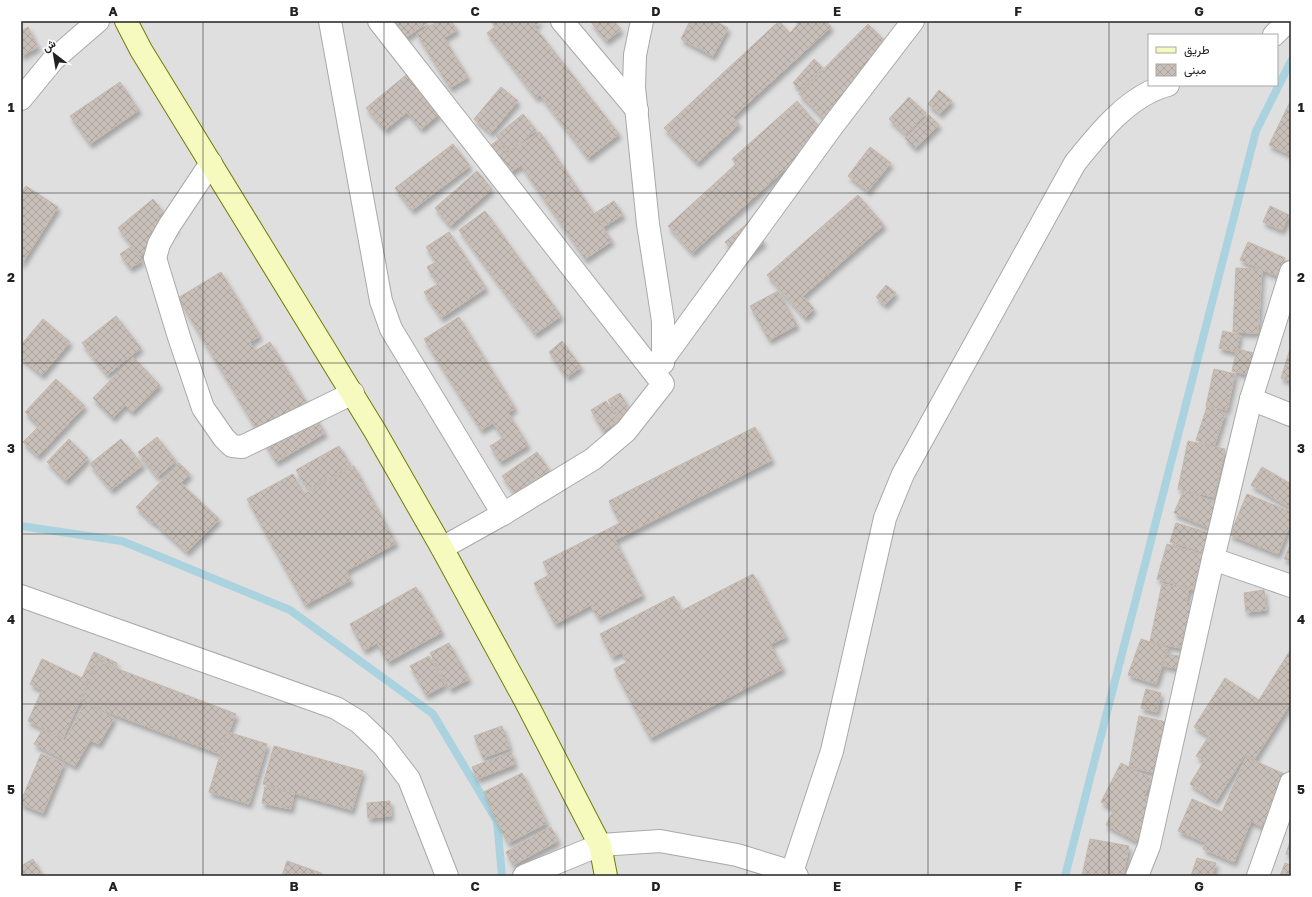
<svg xmlns="http://www.w3.org/2000/svg" width="1312" height="897" viewBox="0 0 1312 897" font-family="'Golos Text',Vazirmatn,sans-serif">
<style>
.residential{fill:#e0dfdf;fill-rule:evenodd}
.lines{fill:none;stroke-linecap:round;stroke-linejoin:round}
.stream{stroke:#aad3df;stroke-width:8}
.building{fill:url(#building-cross-hatch);stroke:#c4b6ab;filter:url(#shadow)}
.minor-casing{stroke:#a9a9a9;stroke-width:24}
.secondary-casing{stroke:#707d05;stroke-width:24}
.minor{stroke:#fff;stroke-width:22}
.secondary{stroke:#f7fabf;stroke-width:22}
.grid{fill:none;stroke:#222;stroke-width:1;stroke-opacity:0.55}
.neatline{fill:none;stroke:#222;stroke-width:1.5}
.grid-label{font-size:13px;text-anchor:middle;font-weight:bold;fill:#222}
</style>
<defs>
<pattern id="building-cross-hatch" width="8" height="8" patternUnits="userSpaceOnUse"><rect width="8" height="8" fill="#c7bfb8"/><path d="M0 0l8 8M0 8l8-8" fill="none" stroke="#aba49e"/></pattern>
<filter id="shadow"><feDropShadow dx="2.5" dy="4.5" stdDeviation="2" flood-color="#0004"/></filter>
</defs>
<rect width="100%" height="100%" fill="#f2efe9"/>
<path class="residential" d="M21 21H1291V876H21ZM1149 35H1277V85H1149Z"/>
<g class="lines">
<g class="stream">
<polyline points="21,526 122,541 290,610 433,714 497,821 502,876"/>
<polyline points="1065,876 1256,131 1291,61"/>
</g>
</g>
<g class="building">
<polygon points="393,21 430,21 405,38"/>
<polygon points="438,21 451,21 457,30 444,38 468,77 450,88 417,34"/>
<polygon points="491,21 541,21 534,26 619,134 588,158 540,95 536,98 487,33 495,27"/>
<polygon points="593,21 614,21 621,30 606,41 591,22"/>
<polygon points="690,21 715,21 728,28 713,56 681,39"/>
<polygon points="779,21 790,33 798,24 795,21 826,21 831,27 733,117 739,124 697,163 664,128"/>
<polygon points="868,24 895,51 826,121 799,94"/>
<polygon points="28,27 38,47 21,56 21,31"/>
<polygon points="814,59 823,68 801,91 793,83"/>
<polygon points="406,75 439,114 421,129 407,112 385,130 366,108"/>
<polygon points="120,82 139,110 90,144 70,116"/>
<polygon points="501,87 518,101 491,133 474,119"/>
<polygon points="939,90 952,101 940,114 928,104"/>
<polygon points="909,97 926,113 906,135 889,119"/>
<polygon points="1291,100 1291,155 1269,145"/>
<polygon points="797,101 825,133 692,253 668,226 736,164 732,159"/>
<polygon points="523,114 536,130 509,152 496,136"/>
<polygon points="929,115 939,125 915,148 905,138"/>
<polygon points="540,132 612,241 585,259 521,165 509,173 491,145 498,140 507,153"/>
<polygon points="453,144 470,166 412,210 395,188"/>
<polygon points="870,147 891,163 868,191 848,176"/>
<polygon points="477,171 492,189 450,226 435,208"/>
<polygon points="26,186 58,207 21,265 21,193"/>
<polygon points="858,195 884,225 803,296 814,309 805,318 767,275"/>
<polygon points="153,199 176,228 140,256 118,228"/>
<polygon points="614,201 623,215 603,227 595,213"/>
<polygon points="1270,206 1289,215 1282,230 1263,222"/>
<polygon points="485,211 561,316 535,334 459,230"/>
<polygon points="748,223 764,242 741,261 725,242"/>
<polygon points="449,232 486,288 441,318 424,292 438,284 427,267 436,262 426,247"/>
<polygon points="1248,242 1285,258 1277,276 1240,260"/>
<polygon points="132,246 142,261 130,268 120,254"/>
<polygon points="1236,268 1262,269 1258,333 1233,332"/>
<polygon points="221,272 260,336 250,342 255,351 270,342 325,433 276,462 178,298"/>
<polygon points="886,285 896,293 885,305 876,297"/>
<polygon points="778,291 797,325 769,340 750,306"/>
<polygon points="116,316 141,348 107,375 82,343"/>
<polygon points="459,317 515,408 508,413 528,445 500,462 490,446 503,438 493,423 481,430 424,339"/>
<polygon points="43,319 70,342 42,375 21,358 21,345"/>
<polygon points="1223,331 1240,335 1236,352 1219,348"/>
<polygon points="562,341 581,367 567,377 549,352"/>
<polygon points="1237,349 1254,353 1250,375 1232,371"/>
<polygon points="1290,349 1291,349 1291,381 1281,378"/>
<polygon points="133,357 160,385 132,412 125,405 113,418 93,398"/>
<polygon points="1214,369 1235,374 1227,410 1206,406"/>
<polygon points="56,379 85,406 38,456 23,442 39,426 25,412"/>
<polygon points="620,393 631,412 620,419 608,400"/>
<polygon points="606,401 619,421 603,431 591,410"/>
<polygon points="1207,407 1225,413 1214,447 1196,440"/>
<polygon points="755,427 772,460 615,540 643,595 598,618 591,605 555,624 534,583 549,575 543,562 620,523 609,501"/>
<polygon points="157,437 176,461 157,477 138,452"/>
<polygon points="69,439 88,458 66,481 47,462"/>
<polygon points="121,439 143,465 111,490 90,464"/>
<polygon points="1188,441 1225,449 1214,497 1178,489"/>
<polygon points="339,446 351,466 308,490 296,470"/>
<polygon points="537,452 549,470 515,494 502,476"/>
<polygon points="179,463 190,474 181,483 219,519 187,552 154,522 153,523 136,507"/>
<polygon points="354,466 396,543 346,571 351,580 305,605 247,499 293,474 304,494"/>
<polygon points="1262,467 1291,484 1291,508 1251,485"/>
<polygon points="1184,490 1219,504 1209,528 1174,513"/>
<polygon points="1247,494 1291,512 1291,522 1278,554 1230,535"/>
<polygon points="1176,523 1209,533 1203,552 1170,542"/>
<polygon points="1291,543 1291,561 1284,559"/>
<polygon points="1167,544 1208,556 1198,591 1157,579"/>
<polygon points="753,574 786,637 770,644 783,669 650,738 614,669 627,662 622,652 612,657 600,634 674,596 681,611"/>
<polygon points="1162,584 1189,589 1186,602 1200,605 1194,633 1185,631 1181,648 1150,642"/>
<polygon points="416,587 442,632 388,662 377,643 364,650 350,624"/>
<polygon points="1264,590 1266,610 1246,612 1244,593"/>
<polygon points="1141,639 1168,648 1156,684 1128,675"/>
<polygon points="449,643 469,679 450,689 430,653"/>
<polygon points="1291,649 1291,702 1254,760 1245,755 1216,801 1190,784 1204,761 1196,756 1209,736 1194,727 1225,678 1259,700"/>
<polygon points="94,652 117,663 116,666 99,658 63,738 28,721 42,690 30,684 42,659 82,678"/>
<polygon points="1166,654 1185,657 1183,669 1164,666"/>
<polygon points="429,656 445,685 426,695 410,666"/>
<polygon points="97,661 236,714 220,754 81,702"/>
<polygon points="1146,689 1161,693 1157,712 1141,708"/>
<polygon points="85,703 114,718 99,744 90,740 75,766 34,744 43,729 65,740"/>
<polygon points="1139,716 1171,723 1161,774 1129,767"/>
<polygon points="502,726 510,748 483,758 474,736"/>
<polygon points="227,732 267,744 249,804 209,792"/>
<polygon points="274,746 363,771 352,810 263,784"/>
<polygon points="511,752 515,764 477,779 472,767"/>
<polygon points="41,754 64,763 43,813 21,804 21,801"/>
<polygon points="1246,757 1291,777 1265,828 1251,821 1234,862 1203,849 1206,843 1178,831 1192,799 1222,812"/>
<polygon points="1121,763 1152,779 1144,796 1156,802 1136,841 1106,825 1114,809 1101,802"/>
<polygon points="522,773 547,823 508,843 489,806 490,805 484,792"/>
<polygon points="265,787 294,793 291,809 262,803"/>
<polygon points="390,801 391,816 368,818 367,803"/>
<polygon points="551,827 558,841 513,865 506,852"/>
<polygon points="1291,838 1291,855 1286,854"/>
<polygon points="1090,839 1129,846 1123,876 1082,876"/>
<polygon points="1197,858 1216,863 1212,876 1191,876"/>
<polygon points="33,859 43,876 21,876 21,866"/>
<polygon points="287,861 321,873 323,876 282,876"/>
<polygon points="1285,863 1291,865 1291,876 1280,876"/>
</g>
<g class="lines">
<g class="minor-casing">
<g id="minor">
<polyline points="330,21 381,301 391,329 503,514"/>
<polyline points="379,21 663,384 626,431 593,459 503,514 442,548"/>
<polyline points="562,21 637,110"/>
<polyline points="642,21 635,55 634,87 648,224 663,321 663,363"/>
<polyline points="1274,35 1283,26 1287,21"/>
<polyline points="21,99 53,60 98,21"/>
<polyline points="211,163 169,226 159,244 155,258 179,337 203,408 224,438 232,446 242,447 353,393"/>
<polyline points="663,359 834,124 913,21"/>
<polyline points="1251,399 1291,415"/>
<polyline points="1213,559 1291,586"/>
<polyline points="21,596 336,708 359,722 383,745 409,779 447,876"/>
<path d="M792 872 832 751 885 518 903 474 1075 163C1099 133 1129 95 1168 85"/>
<polyline points="524,876 600,845 660,841 737,855 792,872 797,876"/>
<polyline points="1137,876 1149,846 1213,559 1251,399 1291,272"/>
<polyline points="1258,876 1291,783"/>
</g>
</g>
<g class="secondary-casing">
<polyline id="secondary" points="126,21 141,50 375,431 442,548 526,702 600,845 606,876"/>
</g>
<use href="#minor" class="minor"/>
<use href="#secondary" class="secondary"/>
</g>
<path class="grid" d="M203 21V876M384 21V876M565 21V876M747 21V876M928 21V876M1109 21V876M21 193H1291M21 363H1291M21 534H1291M21 704H1291"/>
<rect width="1312" height="897" fill="none" stroke="#ffffff" stroke-width="44"/>
<rect x="1148" y="34" width="130" height="52" fill="#ffffff" stroke="#a7a7a7"/>
<rect x="1156" y="47" width="20" height="6" fill="#f7fabf" stroke="#a7a7a7"/>
<text x="1184" y="54" font-size="12" fill="#222222">طريق</text>
<rect x="1156" y="64" width="20" height="12" fill="url(#building-cross-hatch)" stroke="#a7a7a7"/>
<text x="1184" y="74" font-size="12" fill="#222222">مبنى</text>
<g transform="translate(54 54) rotate(329)" stroke="#ffffff" stroke-width="3" paint-order="stroke">
<path d="M0-3L7 15L0 10L-7 15Z" fill="#222222"/>
<text y="-6" font-size="11" font-weight="bold" text-anchor="middle" fill="#222222">ش</text>
</g>
<rect x="22" y="22" width="1268" height="853" class="neatline"/>
<g class="grid-label">
<text x="113" y="16">A</text>
<text x="294" y="16">B</text>
<text x="475" y="16">C</text>
<text x="656" y="16">D</text>
<text x="837" y="16">E</text>
<text x="1018" y="16">F</text>
<text x="1199" y="16">G</text>
<text x="11" y="112">1</text>
<text x="1301" y="112">1</text>
<text x="11" y="282">2</text>
<text x="1301" y="282">2</text>
<text x="11" y="453">3</text>
<text x="1301" y="453">3</text>
<text x="11" y="624">4</text>
<text x="1301" y="624">4</text>
<text x="11" y="794">5</text>
<text x="1301" y="794">5</text>
<text x="113" y="891">A</text>
<text x="294" y="891">B</text>
<text x="475" y="891">C</text>
<text x="656" y="891">D</text>
<text x="837" y="891">E</text>
<text x="1018" y="891">F</text>
<text x="1199" y="891">G</text>
</g>
</svg>
